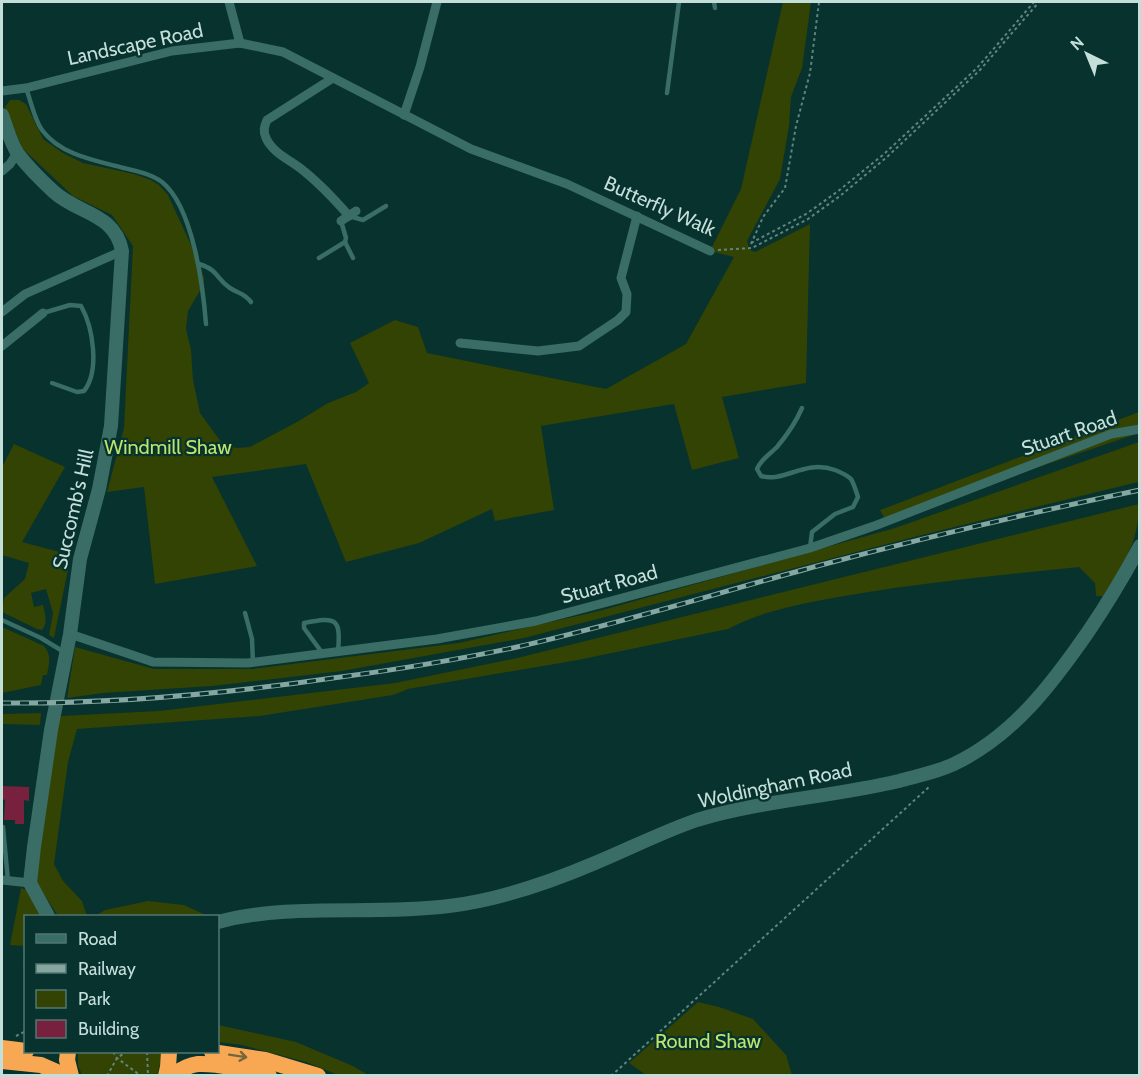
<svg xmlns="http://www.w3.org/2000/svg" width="1141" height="1077" viewBox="0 0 1141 1077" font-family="Cabin,sans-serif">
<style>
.green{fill:#324303}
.building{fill:#78213e}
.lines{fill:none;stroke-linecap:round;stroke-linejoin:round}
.path{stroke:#618480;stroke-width:2;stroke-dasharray:3 3;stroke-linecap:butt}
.lane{stroke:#396d66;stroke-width:4.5}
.street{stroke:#396d66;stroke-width:9}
.secondary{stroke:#396d66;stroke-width:14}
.highway{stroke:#f8a753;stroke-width:16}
.rail-casing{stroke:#86a6a2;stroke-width:5}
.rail{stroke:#07322d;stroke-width:3;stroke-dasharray:9;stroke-linecap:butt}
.oneway{stroke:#73673e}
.labels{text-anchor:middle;stroke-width:4.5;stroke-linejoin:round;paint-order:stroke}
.street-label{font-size:20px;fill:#c4deda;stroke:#07322d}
.park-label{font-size:20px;fill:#bde46d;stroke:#07322d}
</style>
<rect width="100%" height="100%" fill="#07322d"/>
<g class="green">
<polygon points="783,2 811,2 802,68 791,97 789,126 780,179 747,241 750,250 755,252 810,224 806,383 722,397 739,458 692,470 674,404 541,426 554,510 495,521 492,509 419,543 346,562 306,464 212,477 257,566 155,584 144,487 107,492 124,428 133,246 112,215 73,196 22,148 5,107 10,100 19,100 26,104 43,139 63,153 83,163 134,174 151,180 159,185 168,195 198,260 204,278 204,284 188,311 186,329 191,350 193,380 200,413 221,442 236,448 250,447 297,422 328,403 356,392 369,383 350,343 395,320 418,327 427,353 606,389 686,344 734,257 710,251 741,189"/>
<polygon points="1139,412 1139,433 885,519 880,510"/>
<polygon points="1139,442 1138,482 918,536 524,638 342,671 212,686 103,693 67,698 75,647 154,669 252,669 459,643 599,611 895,528"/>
<path d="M14 444 65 467 22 542 71 555 54 638 49 635 53 613 46 589 31 593 34 607 43 605C45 613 48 623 42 630L37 629 2 612 4 598 25 579 29 563 2 555V467Z"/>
<path d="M1139 504C1139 543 1123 563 1104 596H1096L1095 583 1079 567C1003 575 927 582 851 595 811 602 765 609 728 629L578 660 408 689 393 695 260 716 77 729 68 762 54 864 63 881 82 901 87 916H58L36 882 56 731 61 716 159 711 395 683 513 659Z"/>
<path d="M2 627 44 646C52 655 49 664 47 675H43L41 685 2 693Z"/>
<polygon points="41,713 40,725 2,724 2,714"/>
<polygon points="21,888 28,890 40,916 26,916 25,946 10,945"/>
<polygon points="148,901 184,905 208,916 95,916 105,910"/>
<polygon points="698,1002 719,1007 753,1019 786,1055 792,1075 646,1075 629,1063"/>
<polygon points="218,1025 296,1042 353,1066 368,1075 338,1075 306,1062 242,1045 218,1042"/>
<polygon points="78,1052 163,1052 157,1076 82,1075 78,1066"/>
</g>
<polygon class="building" points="2,786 29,787 29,801 24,800 24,824 15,824 15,820 4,820 5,800 2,799"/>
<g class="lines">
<g class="path">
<polyline points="751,243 806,214 837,192 884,154 977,68 1034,2"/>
<polyline points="751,244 763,217 785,188 796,126 810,73 819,2"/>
<polyline points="718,250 752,248 808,219 840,196 887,157 980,70 1039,2"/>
<polyline points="16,1036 26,1031"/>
<polyline points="113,1052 117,1058 141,1076"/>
<polyline points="147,1052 148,1076"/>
<polyline points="107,1076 117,1058 126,1052"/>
<polyline points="611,1076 929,787"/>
</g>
<g class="lane">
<polyline points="714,2 715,8"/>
<path d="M26 88C31 101 34 119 42 130 60 155 97 161 124 168 137 171 151 174 162 182 193 207 203 286 206 324"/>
<polyline points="667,93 679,2"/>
<polyline points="349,216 363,220 386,206"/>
<polyline points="345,242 353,258"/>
<polyline points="319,258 345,242 346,238 341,221"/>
<path d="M199 264C219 270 216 279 230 288 239 294 244 293 251 302"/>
<path d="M43 313 70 305 81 306C93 327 100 371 84 391L77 392 52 383"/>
<path d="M802 408C796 422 787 435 777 447 770 454 761 459 757 469L761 476C785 483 804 459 835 470 840 472 847 475 851 479 854 484 856 491 858 497L853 507 835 514 812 532 810 548"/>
<polyline points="245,613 252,639 253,663"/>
<polyline points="2,620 41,638 64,652"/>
<path d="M323 654 304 628V623C336 617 341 617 338 652"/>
<polyline points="3,827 8,881"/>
<polyline points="26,958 26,967"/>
</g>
<g class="street">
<polyline points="229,2 240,43"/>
<path d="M333 78 267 120C264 127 263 131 266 138 273 154 293 161 305 172 321 185 335 200 349 216"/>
<polyline points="2,91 26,88 172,51 240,43 283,52 471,149 567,184 710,251"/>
<polyline points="404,115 420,67 437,2"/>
<polyline points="2,171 10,164 17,153"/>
<polyline points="341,221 356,211"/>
<polyline points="2,312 25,294 122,251"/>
<polyline points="460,343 538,351 579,346 618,320 626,312 627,294 621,278 637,216"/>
<polyline points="2,346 43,313"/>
<polyline points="70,634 153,662 248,663 437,639 536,621 810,548 877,525 1111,434 1140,429"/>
<polyline points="2,880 30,883"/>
</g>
<g class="secondary">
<path d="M2 115C7 128 11 144 18 154 28 167 42 181 54 192 78 214 115 213 122 251L111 426 99 489 80 559 70 634 51 730 34 847 30 883 48 916"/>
<path d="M218 922C293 902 371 916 449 906 499 900 548 883 595 863 629 849 662 832 697 820 763 800 832 797 899 781 917 776 937 772 954 764 1013 736 1052 684 1088 632 1107 604 1124 576 1140 546"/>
</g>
<g class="highway">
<polyline points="2,1048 26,1051"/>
<polyline points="68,1052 67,1060 71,1076"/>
<polyline points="212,1052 265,1060 318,1076"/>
<polyline points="2,1061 41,1065 66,1076"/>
<polyline points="166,1076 168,1067 169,1052"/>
<path d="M172 1076C180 1070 189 1065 198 1064 215 1063 252 1070 269 1076"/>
</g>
<g class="rail-casing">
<path id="rail" d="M2 703C112 704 223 694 333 678 394 670 456 660 517 647 619 624 720 592 821 565 927 537 1033 512 1140 490"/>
</g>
<use href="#rail" class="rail"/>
</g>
<defs><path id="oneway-shaft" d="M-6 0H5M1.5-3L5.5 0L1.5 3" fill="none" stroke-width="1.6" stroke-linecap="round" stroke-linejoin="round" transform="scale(1.5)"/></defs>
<use class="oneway" href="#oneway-shaft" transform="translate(238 1056) rotate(9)"/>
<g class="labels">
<g class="street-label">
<text transform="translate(135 44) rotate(-12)" y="7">Landscape Road</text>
<text transform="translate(660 206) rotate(24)" y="7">Butterfly Walk</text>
<text transform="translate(1069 433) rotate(-19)" y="7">Stuart Road</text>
<text transform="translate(73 509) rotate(-77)" y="7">Succomb's Hill</text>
<text transform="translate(609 584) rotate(-15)" y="7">Stuart Road</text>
<text transform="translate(775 785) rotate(-12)" y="7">Woldingham Road</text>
</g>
<g class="park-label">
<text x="168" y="454">Windmill Shaw</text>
<text x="708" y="1048">Round Shaw</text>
</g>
</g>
<rect width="1141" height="1077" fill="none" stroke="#c4deda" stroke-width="6"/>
<rect x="24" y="915" width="195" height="138" fill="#07322d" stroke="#537772" stroke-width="1.5"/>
<rect x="36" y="934" width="30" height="9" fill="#396d66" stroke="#537772" stroke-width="1.5"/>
<text x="78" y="945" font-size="18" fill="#c4deda">Road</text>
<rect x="36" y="964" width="30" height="9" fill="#86a6a2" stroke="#537772" stroke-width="1.5"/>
<text x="78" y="975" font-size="18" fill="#c4deda">Railway</text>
<rect x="36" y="990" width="30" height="18" fill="#324303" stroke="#537772" stroke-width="1.5"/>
<text x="78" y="1005" font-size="18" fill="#c4deda">Park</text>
<rect x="36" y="1020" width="30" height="18" fill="#78213e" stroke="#537772" stroke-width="1.5"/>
<text x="78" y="1035" font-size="18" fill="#c4deda">Building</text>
<g transform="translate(1087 54) rotate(317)" stroke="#07322d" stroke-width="4.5" paint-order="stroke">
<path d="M0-4.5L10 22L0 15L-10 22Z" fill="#c4deda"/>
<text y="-9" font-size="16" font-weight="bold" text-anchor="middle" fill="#c4deda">N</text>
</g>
</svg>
